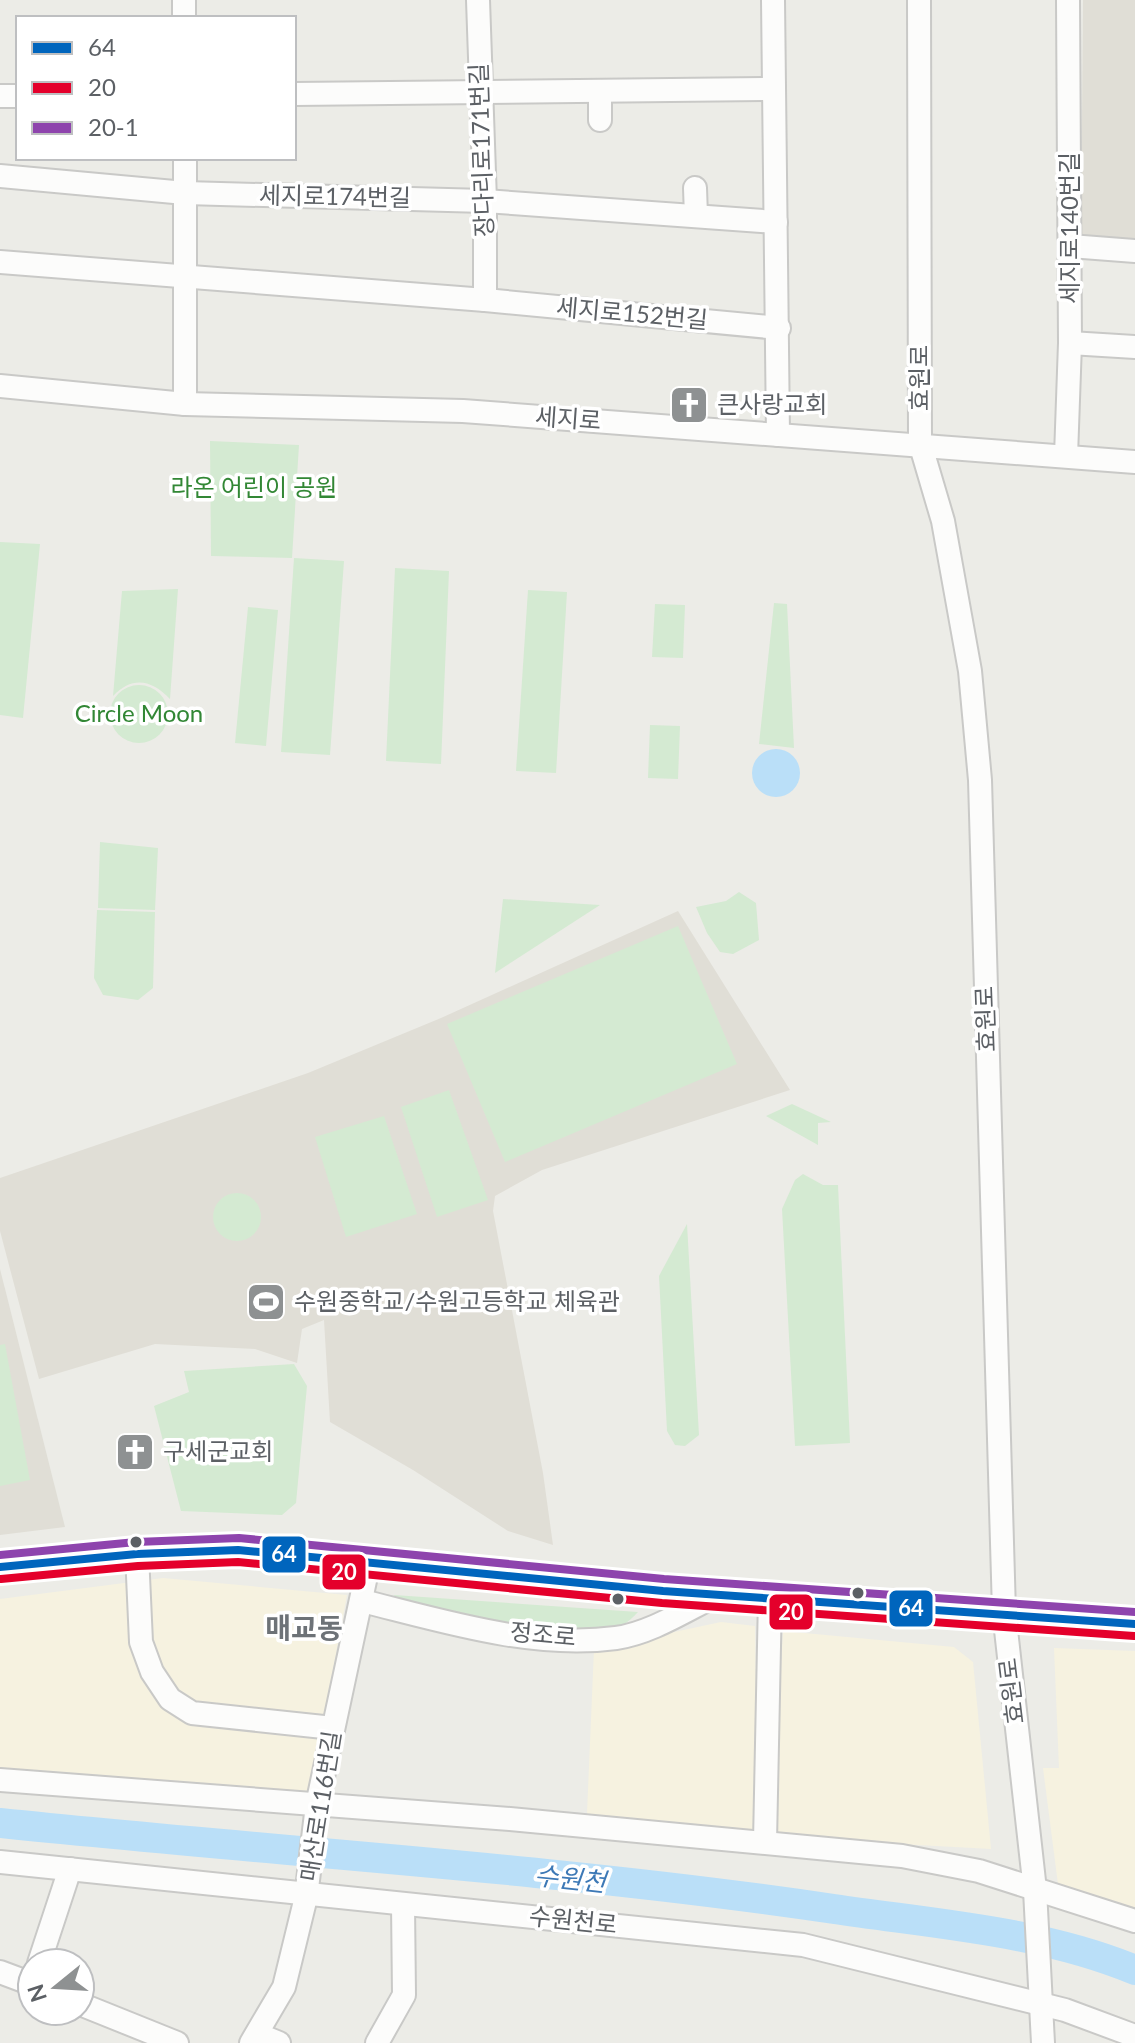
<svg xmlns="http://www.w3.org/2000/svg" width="1135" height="2043" viewBox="0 0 1135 2043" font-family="Lato,'Noto Sans KR',sans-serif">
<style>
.commercial{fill:#f6f2e0}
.education{fill:#e0ded6}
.green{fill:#d4ead2}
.water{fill:#badff8}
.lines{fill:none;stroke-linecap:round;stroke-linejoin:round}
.river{stroke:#badff8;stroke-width:30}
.minor-casing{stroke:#c9c9c7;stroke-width:26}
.minor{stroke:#fcfcfb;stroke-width:22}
.bus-1-casing{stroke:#fff;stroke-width:14}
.bus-2-casing{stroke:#fff;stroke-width:14}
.bus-3-casing{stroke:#fff;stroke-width:14}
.bus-1{stroke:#0065bd;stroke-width:8}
.bus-2{stroke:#e4002b;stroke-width:8}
.bus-3{stroke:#8e44ad;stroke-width:8}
.bus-dot{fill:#5c6065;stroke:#fff;stroke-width:3}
.labels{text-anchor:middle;stroke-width:7;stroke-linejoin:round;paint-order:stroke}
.street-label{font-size:24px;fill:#5c6065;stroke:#fff}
.poi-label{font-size:24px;fill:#5c6065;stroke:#fff;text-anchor:start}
.park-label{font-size:24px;fill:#328735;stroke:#fff}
.water-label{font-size:26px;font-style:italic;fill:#3d79b6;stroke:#fff}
.quarter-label{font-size:28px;font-weight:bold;fill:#6d7277;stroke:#fff}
.line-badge{stroke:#fff;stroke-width:3}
.badge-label{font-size:22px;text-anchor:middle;font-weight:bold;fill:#fff}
</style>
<rect width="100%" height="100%" fill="#ecece7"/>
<g class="commercial">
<polygon points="163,1578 347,1595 309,1797 0,1771 0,1599"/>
<polygon points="721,1622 755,1626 758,1831 587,1814 594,1649"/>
<polygon points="783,1631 954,1647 973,1662 991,1849 771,1837"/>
<polygon points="1054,1648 1135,1651 1135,1916 1059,1892 1043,1768 1059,1768"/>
</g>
<g class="education">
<polygon points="1083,0 1135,0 1135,245 1081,242"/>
<polygon points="678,911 790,1090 542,1170 495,1196 493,1211 543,1473 553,1545 508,1531 413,1470 330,1422 324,1320 302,1329 297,1363 255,1349 155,1344 39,1379 0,1231 0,1178 308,1073 441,1018"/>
<polygon points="0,1269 65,1527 0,1535"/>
</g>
<g class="green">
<polygon points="210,441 299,445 292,558 211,556"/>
<polygon points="0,542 40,544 23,718 0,715"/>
<polygon points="294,558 344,561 330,755 281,752"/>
<polygon points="395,568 449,571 441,764 386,761"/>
<path d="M178 589 170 699C151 679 132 676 113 696L122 591Z"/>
<polygon points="528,590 567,592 556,773 516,771"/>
<polygon points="774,603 787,604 794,748 759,744"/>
<polygon points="655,604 685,605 683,658 652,657"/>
<polygon points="248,607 278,610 266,746 235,743"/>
<circle cx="139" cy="714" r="29"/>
<polygon points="650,725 680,726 678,779 648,778"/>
<polygon points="100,842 158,848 155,910 98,908"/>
<polygon points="739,892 756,903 759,940 733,954 720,952 707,933 696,907 726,901"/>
<polygon points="503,899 600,905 495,973"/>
<polygon points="97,910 155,912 153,988 138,1000 103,995 94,978"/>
<polygon points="678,926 737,1064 505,1162 447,1024"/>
<polygon points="449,1090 488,1200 437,1217 401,1107"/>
<polygon points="792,1104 831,1122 818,1123 818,1145 766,1116"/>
<polygon points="384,1116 417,1214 346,1237 315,1137"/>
<polygon points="803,1174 823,1185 838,1185 850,1443 795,1446 782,1209 795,1180"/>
<circle cx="237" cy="1217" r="24"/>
<polygon points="687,1224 699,1435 685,1446 675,1445 667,1431 659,1276"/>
<polygon points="5,1344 30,1480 0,1486 0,1345"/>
<polygon points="294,1364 307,1386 296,1503 282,1515 181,1511 154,1406 189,1392 184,1371"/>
<path d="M394 1595 638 1612C628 1623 616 1631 601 1632 533 1637 463 1617 398 1604Z"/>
</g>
<circle class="water" cx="776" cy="773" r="24"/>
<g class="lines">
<path class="river" d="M0 1823C278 1852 558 1868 834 1909 934 1924 1041 1931 1135 1970"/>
<g class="minor-casing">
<g id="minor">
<polyline points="184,0 184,18"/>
<polyline points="478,0 485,201 485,300"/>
<polyline points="773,0 778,435"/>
<polyline points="919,0 920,443 943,521 970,671 980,780 1004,1612 1035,1890 1043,2043"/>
<polyline points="600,92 600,120"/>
<polyline points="294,94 774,89"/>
<polyline points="0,96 18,96"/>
<polyline points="0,176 185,193 485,201 776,222"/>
<polyline points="695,188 696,216"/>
<polyline points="1070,246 1135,251"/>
<polyline points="0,262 485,300 779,328"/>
<polyline points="1070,343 1135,347"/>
<polyline points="0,386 185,404 463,411 1135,462"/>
<polyline points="185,404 185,158"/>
<polyline points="1066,456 1070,343 1068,0"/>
<polyline points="137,1554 141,1642 152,1672 170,1699 192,1713 333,1728"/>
<polyline points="0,1567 137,1554 238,1550 663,1591 1135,1624"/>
<path d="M362 1601C443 1621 531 1649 616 1638 651 1633 686 1610 717 1595"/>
<polyline points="0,1780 510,1819 902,1856 979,1871 1135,1921"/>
<polyline points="765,1842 770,1597"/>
<polyline points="0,1862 803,1945 1065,2010 1135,2036"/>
<polyline points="39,1963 70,1869"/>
<polyline points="0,1972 32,1984"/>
<polyline points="80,2004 177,2043"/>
<polyline points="257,2034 279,2043"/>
<polyline points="251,2043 284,1987 306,1897 317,1805 369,1562"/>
<polyline points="377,2043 404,1995 403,1905"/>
</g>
</g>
<use href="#minor" class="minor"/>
<g class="bus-1-casing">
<polyline id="bus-1" points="0,1567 137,1554 238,1550 663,1591 1135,1624"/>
</g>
<g class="bus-2-casing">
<polyline id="bus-2" points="1,1579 138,1566 238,1562 662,1603 1134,1636"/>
</g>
<g class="bus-3-casing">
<polyline id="bus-3" points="0,1555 136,1542 239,1538 664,1579 1135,1612"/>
</g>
<use href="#bus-1" class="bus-1"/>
<use href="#bus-2" class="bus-2"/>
<use href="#bus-3" class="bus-3"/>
</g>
<defs>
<g id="church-square" transform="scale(2)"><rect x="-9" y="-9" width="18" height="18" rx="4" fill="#8e9192" stroke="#fff"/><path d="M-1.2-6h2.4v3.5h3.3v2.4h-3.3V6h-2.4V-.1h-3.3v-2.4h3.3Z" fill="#fff"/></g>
<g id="stadium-square" transform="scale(2)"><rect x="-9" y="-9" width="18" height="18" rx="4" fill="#8e9192" stroke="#fff"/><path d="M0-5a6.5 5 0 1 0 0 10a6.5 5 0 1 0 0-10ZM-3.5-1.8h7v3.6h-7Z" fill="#fff"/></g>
</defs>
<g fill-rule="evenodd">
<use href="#church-square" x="689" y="405"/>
<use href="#stadium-square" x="266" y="1302"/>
<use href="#church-square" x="135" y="1452"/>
</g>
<g class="bus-dot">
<circle cx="136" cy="1542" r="7"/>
<circle cx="858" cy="1593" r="7"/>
<circle cx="618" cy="1599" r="7"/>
</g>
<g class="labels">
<g class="street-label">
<text transform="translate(482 150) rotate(-92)" y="8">장다리로171번길</text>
<text transform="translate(335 197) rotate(1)" y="8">세지로174번길</text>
<text transform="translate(1070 228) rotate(-90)" y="8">세지로140번길</text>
<text transform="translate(632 314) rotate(5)" y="8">세지로152번길</text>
<text transform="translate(920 378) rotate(-90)" y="8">효원로</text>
<text transform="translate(568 419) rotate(4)" y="8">세지로</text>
<text transform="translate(986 1019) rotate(-92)" y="8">효원로</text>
<text transform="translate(543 1635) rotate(5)" y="8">정조로</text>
<text transform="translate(1012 1691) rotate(-97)" y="8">효원로</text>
<text transform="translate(321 1806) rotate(-81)" y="8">매산로116번길</text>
<text transform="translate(573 1921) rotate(6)" y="8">수원천로</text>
</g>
<g class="poi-label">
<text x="717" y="413">큰사랑교회</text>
<text x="294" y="1310">수원중학교/수원고등학교 체육관</text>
<text x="163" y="1460">구세군교회</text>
</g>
<g class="park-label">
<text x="254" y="496">라온 어린이 공원</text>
<text x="139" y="722">Circle Moon</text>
</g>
<g class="water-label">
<text transform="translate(570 1879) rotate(6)" y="9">수원천</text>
</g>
<g class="quarter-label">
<text x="304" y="1638">매교동</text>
</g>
</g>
<g class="line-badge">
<rect x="261" y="1535" width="46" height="39" rx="8" fill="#0065bd"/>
<rect x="321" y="1553" width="46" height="38" rx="8" fill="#e4002b"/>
<rect x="888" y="1589" width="46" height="39" rx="8" fill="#0065bd"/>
<rect x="768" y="1593" width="46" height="38" rx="8" fill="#e4002b"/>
</g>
<g class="badge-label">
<text x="284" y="1562">64</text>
<text x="344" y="1580">20</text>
<text x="911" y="1616">64</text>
<text x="791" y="1620">20</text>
</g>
<rect x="16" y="16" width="280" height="144" fill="#ffffff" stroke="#bebfc1" stroke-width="2"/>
<rect x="32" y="42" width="40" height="12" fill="#0065bd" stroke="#bebfc1" stroke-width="2"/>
<text x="88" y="56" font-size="24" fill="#5c6065">64</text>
<rect x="32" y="82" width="40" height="12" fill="#e4002b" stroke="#bebfc1" stroke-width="2"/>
<text x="88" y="96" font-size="24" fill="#5c6065">20</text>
<rect x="32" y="122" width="40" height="12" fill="#8e44ad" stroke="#bebfc1" stroke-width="2"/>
<text x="88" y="136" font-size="24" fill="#5c6065">20-1</text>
<g transform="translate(56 1987) rotate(252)"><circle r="38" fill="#ffffff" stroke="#bebfc1" stroke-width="2"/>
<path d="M0-6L14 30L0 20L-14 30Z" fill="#8e9192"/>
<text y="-12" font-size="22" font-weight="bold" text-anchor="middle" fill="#5c6065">N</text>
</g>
</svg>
